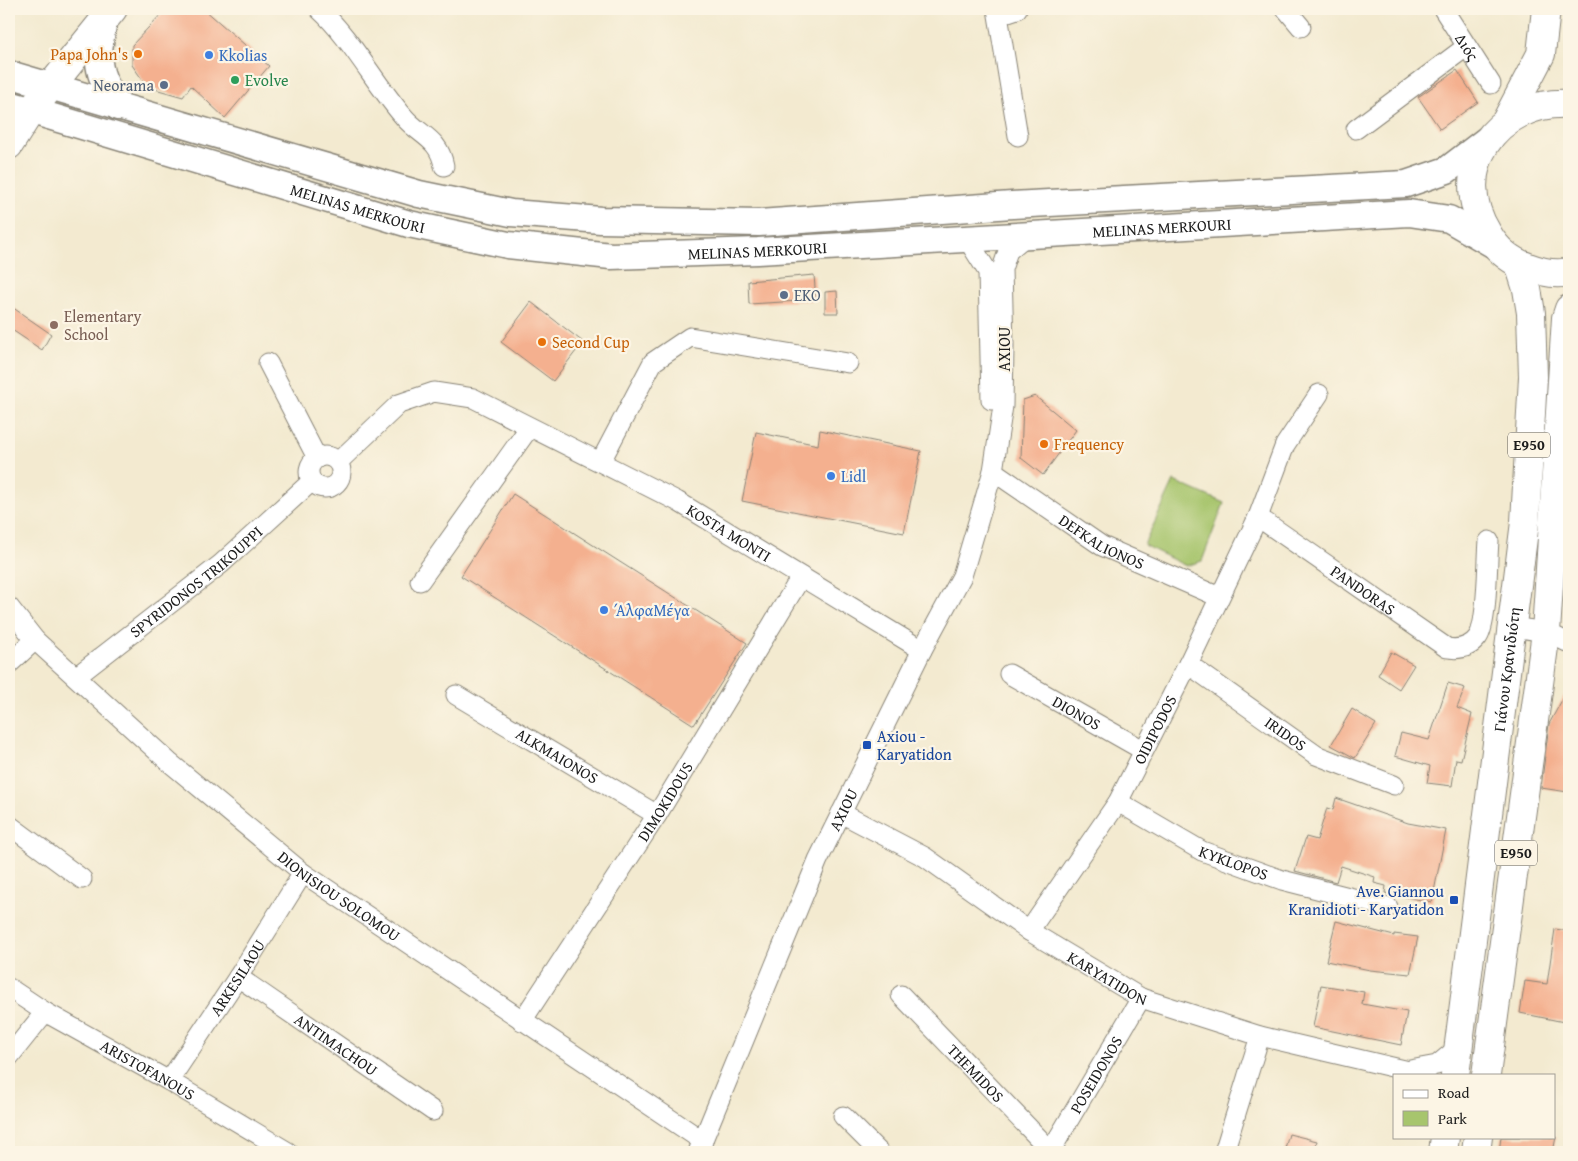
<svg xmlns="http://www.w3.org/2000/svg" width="1578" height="1161" viewBox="0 0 1578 1161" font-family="'Gentium Book Plus',serif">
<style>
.green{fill:#a7c56d;stroke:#627044}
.building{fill:#f4b08f}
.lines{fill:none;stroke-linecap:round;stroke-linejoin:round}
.street-casing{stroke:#888376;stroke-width:21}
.secondary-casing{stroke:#888376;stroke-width:29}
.primary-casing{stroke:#888376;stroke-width:30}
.street{stroke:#fff;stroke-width:19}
.secondary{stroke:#fff;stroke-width:26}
.primary{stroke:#fff;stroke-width:28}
.food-dot{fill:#e8710a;stroke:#fcf5e5;stroke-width:2}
.shop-dot{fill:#3f7fe0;stroke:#fcf5e5;stroke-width:2}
.leisure-dot{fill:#2e9e5b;stroke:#fcf5e5;stroke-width:2}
.service-dot{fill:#5c6f8a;stroke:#fcf5e5;stroke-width:2}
.education-dot{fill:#8d6e63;stroke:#fcf5e5;stroke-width:2}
.transit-dot{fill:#1a4fb4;stroke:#fcf5e5;stroke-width:2}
.labels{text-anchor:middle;stroke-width:4.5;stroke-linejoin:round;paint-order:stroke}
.shield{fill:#fcf5e5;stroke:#5f5d58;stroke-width:1}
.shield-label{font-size:15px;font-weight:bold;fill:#1c1c1c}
.street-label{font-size:16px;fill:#1c1c1c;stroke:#fcf5e5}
.food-label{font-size:16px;fill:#c56008;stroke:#fcf5e5;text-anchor:start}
.shop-label{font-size:16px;fill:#366cbe;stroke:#fcf5e5;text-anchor:start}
.leisure-label{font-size:16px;fill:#27864d;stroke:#fcf5e5;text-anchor:start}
.service-label{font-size:16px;fill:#4e5e75;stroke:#fcf5e5;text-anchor:end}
.education-label{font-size:16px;fill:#785e54;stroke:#fcf5e5;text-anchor:start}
.transit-label{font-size:16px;fill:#164399;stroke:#fcf5e5;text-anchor:start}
</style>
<rect width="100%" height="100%" fill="#fcf5e5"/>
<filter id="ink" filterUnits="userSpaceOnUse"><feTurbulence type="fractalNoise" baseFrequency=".02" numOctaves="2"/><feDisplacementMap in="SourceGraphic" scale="10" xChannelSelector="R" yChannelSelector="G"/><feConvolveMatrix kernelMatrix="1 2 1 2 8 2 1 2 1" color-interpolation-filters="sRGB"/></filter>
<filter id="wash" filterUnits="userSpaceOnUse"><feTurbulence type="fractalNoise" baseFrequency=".0096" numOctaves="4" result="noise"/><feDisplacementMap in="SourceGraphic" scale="20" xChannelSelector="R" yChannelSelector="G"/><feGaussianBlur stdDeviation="1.12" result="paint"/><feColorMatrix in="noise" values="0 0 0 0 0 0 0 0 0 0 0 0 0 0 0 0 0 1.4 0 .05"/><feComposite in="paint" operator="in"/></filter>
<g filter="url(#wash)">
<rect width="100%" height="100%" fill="#f3ead0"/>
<polygon class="green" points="1174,481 1224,503 1202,561 1186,566 1144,545"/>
<g id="blocks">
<g class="building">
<polygon points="166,9 204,9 269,66 225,118 191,86 183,97 155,89 144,82 132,65 132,45"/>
<polygon points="1457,70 1478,102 1440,129 1418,97"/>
<polygon points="814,275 816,300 749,304 748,281"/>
<polygon points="837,291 838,313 825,313 825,292"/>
<polygon points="531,302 583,342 553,381 501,342"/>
<polygon points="9,305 51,334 42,350 9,328"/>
<polygon points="1035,396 1076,430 1043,475 1021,458 1023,400"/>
<polygon points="820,430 921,451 904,533 742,501 756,432 818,445"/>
<polygon points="513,494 747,643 694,725 461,576"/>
<polygon points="1391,652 1414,665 1399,689 1378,675"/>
<polygon points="1448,683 1465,688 1457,708 1472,714 1461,760 1456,759 1452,786 1427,783 1430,766 1395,756 1401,733 1429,740"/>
<polygon points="1569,687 1569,784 1568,792 1541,788 1549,724"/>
<polygon points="1352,709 1376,724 1355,758 1331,745"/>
<polygon points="1336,798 1408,823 1446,830 1432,902 1385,893 1386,886 1374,883 1375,877 1341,866 1336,882 1295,871 1306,837 1317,840 1327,808 1333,810"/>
<polygon points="1336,921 1394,936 1394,934 1418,937 1410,974 1370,970 1326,961"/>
<polygon points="1555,929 1569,931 1569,1023 1520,1013 1525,981 1547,984"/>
<polygon points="1321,985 1364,992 1362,1004 1407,1012 1401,1045 1313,1027"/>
<polygon points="1289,1134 1317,1141 1314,1152 1284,1152"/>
<polygon points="1501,1137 1556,1137 1553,1152 1499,1152"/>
</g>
</g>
</g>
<g filter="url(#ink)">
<use href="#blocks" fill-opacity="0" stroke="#888376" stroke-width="1"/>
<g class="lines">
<g class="street-casing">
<g id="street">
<path d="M319 9C351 38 375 84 404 117 420 136 439 138 444 166"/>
<polyline points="997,9 1018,136"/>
<polyline points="1286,9 1301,27"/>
<path id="s1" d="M1443 9 1491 84"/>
<polyline points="999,15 1017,9"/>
<polyline points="1356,129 1466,47"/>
<polyline points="966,237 988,272 991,400"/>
<polyline points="268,363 317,458"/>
<circle cx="325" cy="472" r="16"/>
<polyline points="601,461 653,362 690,337 848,363"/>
<path id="s2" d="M338 462 399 404 434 392 473 398 677 501 922 650"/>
<path id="s3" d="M993 471 1102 546 1219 597"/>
<path id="s4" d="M1258 517 1447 648C1459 650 1470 648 1478 637 1488 622 1487 562 1489 541"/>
<polyline points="420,581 529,428"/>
<path id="s5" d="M9 607 35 640 169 762 303 873 703 1141"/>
<polyline points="1513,627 1546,632 1569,643"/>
<polyline points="9,664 35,640"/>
<path id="s6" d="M1188 664 1316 755 1394 785"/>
<path id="s7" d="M1009 674 1143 750"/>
<path id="s8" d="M77 676 221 564 312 481"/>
<path id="s9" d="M456 695 657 815"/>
<path id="s10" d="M1118 802 1202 851 1282 880 1388 907"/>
<path id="s11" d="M841 813 925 857 1029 931 1141 998 1260 1036 1426 1075"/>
<polyline points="9,825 82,879"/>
<path id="s12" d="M1029 931 1118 802 1188 664 1258 517 1285 445 1319 394"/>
<path id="s13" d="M238 977 433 1111"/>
<path id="s14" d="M9 988 45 1012 169 1081 288 1152"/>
<path id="s15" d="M901 995 1051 1151"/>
<path id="s16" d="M522 1021 657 815 801 577"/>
<polyline points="9,1057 45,1012"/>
<polyline points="1410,1070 1437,1065 1460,1046"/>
<path id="s17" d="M169 1081 238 977 303 873"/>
<polyline points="843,1116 879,1152"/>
<path id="s18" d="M698 1152 818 860 922 650 962 576 993 471 1003 406 1004 346 1002 269 1008 251 1026 236"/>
<path id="s19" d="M1050 1152 1141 998"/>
<polyline points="1224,1152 1260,1036"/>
</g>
</g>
<g class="secondary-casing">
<g id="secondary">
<path d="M104 20C96 62 95 70 118 107"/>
<polyline points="9,74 419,194 511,213 601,220 759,223 1012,205 1406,184 1447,170 1489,138"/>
<path id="s20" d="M9 104 409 224 508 245 611 256 758 251 1409 213 1449 219 1494 245"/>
</g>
</g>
<g class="primary-casing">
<g id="primary">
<path d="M1569 104C1496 100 1447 170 1488 234 1497 250 1511 261 1528 267 1541 272 1556 275 1569 272"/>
<polyline points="1507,119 1541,54 1546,9"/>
<polyline points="9,145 30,112 113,9"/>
<path id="s21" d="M1455 1075 1525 522 1533 377 1531 313 1527 289 1519 264"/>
<polyline points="1486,1075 1546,632 1566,318 1569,309"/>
<polyline points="1443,1152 1445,1137"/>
<polyline points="1476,1152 1478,1137"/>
</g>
</g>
<use href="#street" class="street"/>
<use href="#secondary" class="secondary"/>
<use href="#primary" class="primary"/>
</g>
</g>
<g class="food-dot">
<circle cx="138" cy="54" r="5"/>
<circle cx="542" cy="342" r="5"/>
<circle cx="1044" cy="444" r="5"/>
</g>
<g class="shop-dot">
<circle cx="209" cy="55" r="5"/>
<circle cx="831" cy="476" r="5"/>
<circle cx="604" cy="610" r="5"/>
</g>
<circle class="leisure-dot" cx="235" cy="80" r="5"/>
<g class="service-dot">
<circle cx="164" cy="85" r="5"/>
<circle cx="784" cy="295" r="5"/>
</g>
<circle class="education-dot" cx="54" cy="325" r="5"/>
<g class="transit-dot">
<rect x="862" y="740" width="10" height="10" rx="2.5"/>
<rect x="1449" y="895" width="10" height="10" rx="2.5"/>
</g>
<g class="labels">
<g class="shield">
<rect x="1508" y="432.5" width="42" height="25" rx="4"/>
<rect x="1495" y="840.5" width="42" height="25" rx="4"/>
</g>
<g class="shield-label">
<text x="1529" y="450">E950</text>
<text x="1516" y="858">E950</text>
</g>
<g class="street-label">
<text dy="6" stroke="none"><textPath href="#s1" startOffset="45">Διός</textPath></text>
<text dy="6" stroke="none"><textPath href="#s20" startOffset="364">MELINAS MERKOURI</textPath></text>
<text dy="6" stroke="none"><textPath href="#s20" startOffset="1174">MELINAS MERKOURI</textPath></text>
<text dy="6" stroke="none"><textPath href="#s20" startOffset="769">MELINAS MERKOURI</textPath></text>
<text transform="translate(1004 349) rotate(-90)" y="6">AXIOU</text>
<text dy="6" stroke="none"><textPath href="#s2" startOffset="450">KOSTA MONTI</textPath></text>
<text dy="6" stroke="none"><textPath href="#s3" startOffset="130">DEFKALIONOS</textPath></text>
<text dy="6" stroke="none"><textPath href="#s8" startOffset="152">SPYRIDONOS TRIKOUPPI</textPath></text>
<text dy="6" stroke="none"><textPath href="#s4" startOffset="128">PANDORAS</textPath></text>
<text dy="6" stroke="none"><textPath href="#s21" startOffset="409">Γιάνου Κρανιδιότη</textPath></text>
<text dy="6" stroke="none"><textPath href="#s7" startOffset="78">DIONOS</textPath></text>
<text dy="6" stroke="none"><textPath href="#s12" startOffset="238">OIDIPODOS</textPath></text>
<text dy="6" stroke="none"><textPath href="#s6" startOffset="120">IRIDOS</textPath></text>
<text dy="6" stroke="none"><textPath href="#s9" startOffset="118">ALKMAIONOS</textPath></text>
<text dy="6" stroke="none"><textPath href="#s16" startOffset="262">DIMOKIDOUS</textPath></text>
<text dy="6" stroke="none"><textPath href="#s18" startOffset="372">AXIOU</textPath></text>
<text dy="6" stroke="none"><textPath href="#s10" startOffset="131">KYKLOPOS</textPath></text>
<text dy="6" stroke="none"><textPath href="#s5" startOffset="440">DIONISIOU SOLOMOU</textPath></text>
<text dy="6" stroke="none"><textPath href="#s11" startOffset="314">KARYATIDON</textPath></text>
<text dy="6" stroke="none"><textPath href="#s17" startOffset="124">ARKESILAOU</textPath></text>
<text dy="6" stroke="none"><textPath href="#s13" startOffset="119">ANTIMACHOU</textPath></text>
<text dy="6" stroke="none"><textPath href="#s14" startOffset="161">ARISTOFANOUS</textPath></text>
<text dy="6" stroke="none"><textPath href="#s15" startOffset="108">THEMIDOS</textPath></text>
<text dy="6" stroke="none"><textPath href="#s19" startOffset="90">POSEIDONOS</textPath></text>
</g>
<g class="food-label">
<text x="128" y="60" text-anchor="end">Papa John's</text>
<text x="552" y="348">Second Cup</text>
<text x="1054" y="450">Frequency</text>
</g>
<g class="shop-label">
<text x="219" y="61">Kkolias</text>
<text x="841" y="482">Lidl</text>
<text x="614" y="616">ΆλφαΜέγα</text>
</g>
<g class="leisure-label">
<text x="245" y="86">Evolve</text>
</g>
<g class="service-label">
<text x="154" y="91">Neorama</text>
<text x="794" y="301" text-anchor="start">EKO</text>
</g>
<g class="education-label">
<text x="64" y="322">Elementary<tspan x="64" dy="18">School</tspan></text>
</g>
<g class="transit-label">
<text x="877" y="742">Axiou -<tspan x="877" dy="18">Karyatidon</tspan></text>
<text x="1444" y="897" text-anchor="end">Ave. Giannou<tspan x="1444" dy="18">Kranidioti - Karyatidon</tspan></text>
</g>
</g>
<rect width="1578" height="1161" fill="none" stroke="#fcf5e5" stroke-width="30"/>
<rect x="1393" y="1074" width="162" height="65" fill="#fcf5e5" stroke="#a29e95"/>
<rect x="1403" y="1090" width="25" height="8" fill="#ffffff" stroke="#a29e95"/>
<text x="1438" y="1098" font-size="15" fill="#1c1c1c">Road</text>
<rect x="1403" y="1111" width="25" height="15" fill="#a7c56d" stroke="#a29e95"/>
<text x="1438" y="1124" font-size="15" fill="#1c1c1c">Park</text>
</svg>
